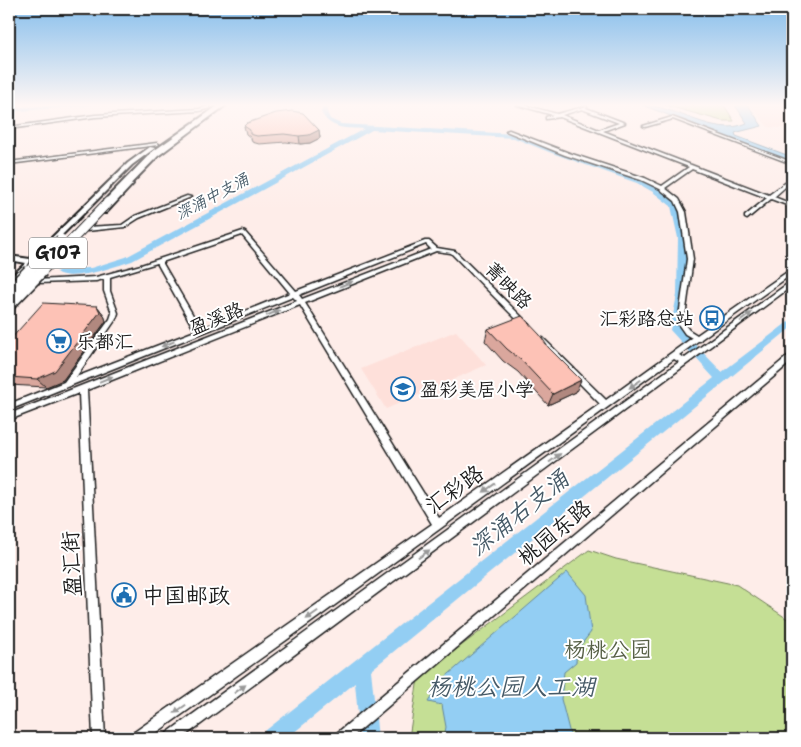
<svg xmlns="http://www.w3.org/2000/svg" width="801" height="747" viewBox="0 0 801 747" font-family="'Shantell Sans','LXGW WenKai TC',sans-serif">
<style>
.built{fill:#fee0da}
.green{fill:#c5df95;stroke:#707e58}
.water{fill:#93cef3;stroke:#63879d}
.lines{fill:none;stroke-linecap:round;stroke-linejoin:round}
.river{fill:#93cef3;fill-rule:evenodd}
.minor-casing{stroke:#1c1c1c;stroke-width:3}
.major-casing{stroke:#1c1c1c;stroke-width:4}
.highway-casing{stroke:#1c1c1c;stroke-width:4}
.minor{fill:#fff;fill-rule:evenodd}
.major{fill:#fff;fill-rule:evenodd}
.highway{fill:#fff;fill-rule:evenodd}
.highway-bridge-far1-casing{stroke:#1c1c1c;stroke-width:11;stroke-linecap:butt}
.highway-bridge-casing{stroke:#1c1c1c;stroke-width:14;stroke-linecap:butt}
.highway-bridge-far1{stroke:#fff;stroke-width:9}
.highway-bridge{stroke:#fff;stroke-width:11}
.wall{fill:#daa79d;stroke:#1c1c1c}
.shaded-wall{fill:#b1887f;stroke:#1c1c1c}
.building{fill:#fdc2b6;stroke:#1c1c1c}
.oneway{fill:#999}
.labels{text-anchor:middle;stroke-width:4;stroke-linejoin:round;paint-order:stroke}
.far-water-label{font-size:16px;font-style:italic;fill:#465a67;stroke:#fff}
.shield{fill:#fff;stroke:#606060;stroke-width:1}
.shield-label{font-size:18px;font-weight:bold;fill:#1c1c1c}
.street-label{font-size:19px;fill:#1c1c1c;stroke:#fff}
.poi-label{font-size:19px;fill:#1c1c1c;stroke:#fff;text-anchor:start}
.near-street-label{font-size:22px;fill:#1c1c1c;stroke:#fff}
.near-poi-label{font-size:22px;fill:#1c1c1c;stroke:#fff;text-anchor:start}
.near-park-label{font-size:22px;fill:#576046;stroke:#fff}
.near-water-label{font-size:24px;font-style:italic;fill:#465a67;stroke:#fff}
</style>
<rect width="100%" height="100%" fill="#feede9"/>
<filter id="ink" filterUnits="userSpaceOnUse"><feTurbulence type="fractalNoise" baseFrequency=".02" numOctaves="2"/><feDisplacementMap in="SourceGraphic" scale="10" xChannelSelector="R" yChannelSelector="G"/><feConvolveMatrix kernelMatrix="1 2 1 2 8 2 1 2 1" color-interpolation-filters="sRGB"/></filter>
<g filter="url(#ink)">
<g class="built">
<polygon points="750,105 792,105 792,129 768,127"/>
<polygon points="456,331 486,365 386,409 361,369"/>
</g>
<g class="green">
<polygon points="665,105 724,105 734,121 722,121"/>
<polygon points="589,550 616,559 737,585 792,622 792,738 409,738 418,678"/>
</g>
<g class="water">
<path d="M642 105C675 105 715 138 747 123L735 105H748L762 126 738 132 735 133 736 136 792 157V162Z"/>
<polygon points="567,572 586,595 591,632 577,650 576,662 564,672 561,699 571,738 444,738 446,727 442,705 428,702 442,680"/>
</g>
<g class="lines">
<g class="river">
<polygon points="60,105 95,105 9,112 9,108"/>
<path d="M323 105H329L327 112 330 119 341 124 515 134 553 150 643 179 659 188 679 205 686 238 687 295 680 329 722 372 792 319V327L371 670 378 738H360L355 683 287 738H263L265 731 714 378 670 330 677 295 678 238 671 206 653 192 637 183 549 152 514 138 372 130 132 261C116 266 70 283 56 272L61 269 91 268 126 257 364 129C347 128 330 130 321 112Z"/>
<polygon points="9,259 16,261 17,263 13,266 9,265"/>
</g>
<g class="minor-casing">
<g id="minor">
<path d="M517 105H524L557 114 587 106 586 108 625 123 603 131 769 195 792 178V181L774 197 792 204V207L771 199 747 219 745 218V216L767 198 692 169 665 188 679 199 686 212 693 259 684 324 689 330 697 335 790 270 792 269V274L701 339 700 341H698L679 355 685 358 790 282 792 281V286L182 738H166L167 733 679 362 674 359 306 626 149 738H132L133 733 432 524 300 305 87 390 105 738H93L79 393 9 420V414L297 301 293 297 9 410V404L64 382 110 319 112 313 104 291V279L96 281 38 283 35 281 36 280 96 277 141 265 243 231 245 232 296 291 425 241H429L437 248 455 251 528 323 529 325 528 327H524L451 253 436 251 305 303 439 518 600 404 539 342 537 340 539 338H543L606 400 692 338 685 334 678 324 687 259 680 212 675 201 660 189 641 180 565 155 506 131 509 130 569 153 645 178 662 186 689 167 560 117 546 119V117L553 115ZM582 109 619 123 599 130 562 115ZM242 235 290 293 201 329 162 262ZM426 244 431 249 302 299 299 295ZM157 263 195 331 76 377 116 319 118 313 110 291V277Z"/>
<polygon points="209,106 210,108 199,111 95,117 9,129 9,127 95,115 199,109"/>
<polygon points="672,117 792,162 792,164 673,119 645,127 643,126"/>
<polygon points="157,143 159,144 158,145 9,164 9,162"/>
<polygon points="187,196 191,197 139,218 125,227 87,231 84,229 87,227 122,225 135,216"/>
<polygon points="792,354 792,361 351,738 336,738 337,733 789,355"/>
</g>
</g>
<g class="major-casing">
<g id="major">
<polygon points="150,147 155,148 132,165 37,260 39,262 38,264 33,264 20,278 14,278 14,274 26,263 9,260 9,256 30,259 128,163"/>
<polygon points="128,183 133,184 106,213 102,213 102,211"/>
</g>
</g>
<g class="highway-casing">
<polygon id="highway" points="219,105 226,105 158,156 111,204 105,204 105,200 152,152"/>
</g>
<use href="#minor" class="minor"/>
<use href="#major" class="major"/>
<use href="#highway" class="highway"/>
<g class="highway-bridge-far1-casing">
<g id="highway-bridge-far1">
<polyline points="28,272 61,239"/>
<polyline points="41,272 108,202"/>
</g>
</g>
<g class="highway-bridge-casing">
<g id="highway-bridge">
<polyline points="9,291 29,271"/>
<polyline points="9,305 42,271"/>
</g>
</g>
<use href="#highway-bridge-far1" class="highway-bridge-far1"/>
<use href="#highway-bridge" class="highway-bridge"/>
</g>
<g class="wall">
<polygon points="244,126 319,130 320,138 310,143 300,144 286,142 259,144 252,142 251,138 246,134"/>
<polygon points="97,306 104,315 106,321 63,380 46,387 9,385 9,341"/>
<polygon points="488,329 576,392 548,405 518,372 503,361 485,341"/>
</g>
<g class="shaded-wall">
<polygon points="319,130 320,138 310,143 300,144 299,136"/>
<polygon points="97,306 104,315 106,321 63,380 46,387 37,379"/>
<polygon points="581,380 576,392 548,405 553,394"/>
</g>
<g class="building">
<polygon points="292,111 303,113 319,130 309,135 299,136 284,134 257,136 250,134 250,130 244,126 247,123 276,113"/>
<polygon points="43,303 97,306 100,312 55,371 37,379 9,377 9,341"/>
<polygon points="522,316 540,335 548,347 581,380 553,394 521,360 507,349 488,329"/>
</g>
<defs><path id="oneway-solid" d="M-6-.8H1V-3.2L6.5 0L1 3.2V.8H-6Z" transform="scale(1.25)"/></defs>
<g class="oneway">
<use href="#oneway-solid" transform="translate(346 284) rotate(-22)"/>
<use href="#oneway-solid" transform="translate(273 313) rotate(-22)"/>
<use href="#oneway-solid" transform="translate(746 317) rotate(-37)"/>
<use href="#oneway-solid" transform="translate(168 344) rotate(158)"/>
<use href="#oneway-solid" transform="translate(106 379) rotate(-22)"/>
<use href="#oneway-solid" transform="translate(635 384) rotate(145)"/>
<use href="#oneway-solid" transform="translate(555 458) rotate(-37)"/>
<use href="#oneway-solid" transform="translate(489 488) rotate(144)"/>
<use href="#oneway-solid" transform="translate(424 554) rotate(-36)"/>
<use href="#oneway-solid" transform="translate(312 615) rotate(145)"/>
<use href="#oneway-solid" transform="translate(240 689) rotate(-36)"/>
<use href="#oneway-solid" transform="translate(180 709) rotate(145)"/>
</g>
</g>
<linearGradient id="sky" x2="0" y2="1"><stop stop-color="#86beec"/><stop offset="0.5" stop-color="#fff7f5"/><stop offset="1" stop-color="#fff7f5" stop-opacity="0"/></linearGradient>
<rect width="801" height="210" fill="url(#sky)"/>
<defs>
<g id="bus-ring" transform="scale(1.25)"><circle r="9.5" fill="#fff" stroke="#1f6fb2" stroke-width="1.5"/><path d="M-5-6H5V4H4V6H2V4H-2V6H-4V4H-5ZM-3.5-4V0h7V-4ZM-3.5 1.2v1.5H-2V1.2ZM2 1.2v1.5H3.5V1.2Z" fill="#1f6fb2"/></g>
<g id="supermarket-ring" transform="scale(1.25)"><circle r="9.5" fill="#fff" stroke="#1f6fb2" stroke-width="1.5"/><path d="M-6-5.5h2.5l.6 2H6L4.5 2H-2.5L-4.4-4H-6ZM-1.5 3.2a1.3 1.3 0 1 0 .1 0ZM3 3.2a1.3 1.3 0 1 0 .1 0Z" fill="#1f6fb2"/></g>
<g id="school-ring" transform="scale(1.25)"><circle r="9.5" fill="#fff" stroke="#1f6fb2" stroke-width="1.5"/><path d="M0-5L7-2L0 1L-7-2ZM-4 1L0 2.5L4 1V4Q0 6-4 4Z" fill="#1f6fb2"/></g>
<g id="civic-ring" transform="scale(1.25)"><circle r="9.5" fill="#fff" stroke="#1f6fb2" stroke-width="1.5"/><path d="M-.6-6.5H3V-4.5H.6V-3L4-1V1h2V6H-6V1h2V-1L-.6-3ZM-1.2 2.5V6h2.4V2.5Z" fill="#1f6fb2"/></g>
</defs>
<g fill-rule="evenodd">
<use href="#bus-ring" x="712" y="318"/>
<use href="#supermarket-ring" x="59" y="341"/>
<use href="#school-ring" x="403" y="389"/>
<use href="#civic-ring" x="124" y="595"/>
</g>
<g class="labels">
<g class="far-water-label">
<text transform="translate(212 196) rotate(-28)" y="6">深涌中支涌</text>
</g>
<rect class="shield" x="29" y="237.5" width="58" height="31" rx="4"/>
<g class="shield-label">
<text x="58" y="259">G107</text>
</g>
<g class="street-label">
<text transform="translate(509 285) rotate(45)" y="7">菁映路</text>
<text transform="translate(216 318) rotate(-22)" y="7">盈溪路</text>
</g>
<g class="poi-label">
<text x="694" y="325" text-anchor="end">汇彩路总站</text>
<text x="76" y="348">乐都汇</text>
<text x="420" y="396">盈彩美居小学</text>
</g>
<g class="near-street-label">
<text transform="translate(454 489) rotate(-36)" y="8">汇彩路</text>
<text transform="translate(554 532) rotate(-40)" y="8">桃园东路</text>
<text transform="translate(71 564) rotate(-93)" y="8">盈汇街</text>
</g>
<g class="near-poi-label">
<text x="142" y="603">中国邮政</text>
</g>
<g class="near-park-label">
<text x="608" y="657">杨桃公园</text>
</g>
<g class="near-water-label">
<text transform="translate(519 513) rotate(-39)" y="8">深涌右支涌</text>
<text x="511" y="695">杨桃公园人工湖</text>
</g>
</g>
<rect width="801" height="747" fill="none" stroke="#fff" stroke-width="30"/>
<rect x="15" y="15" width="771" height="717" fill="none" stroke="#1c1c1c" stroke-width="2" filter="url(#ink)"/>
</svg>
